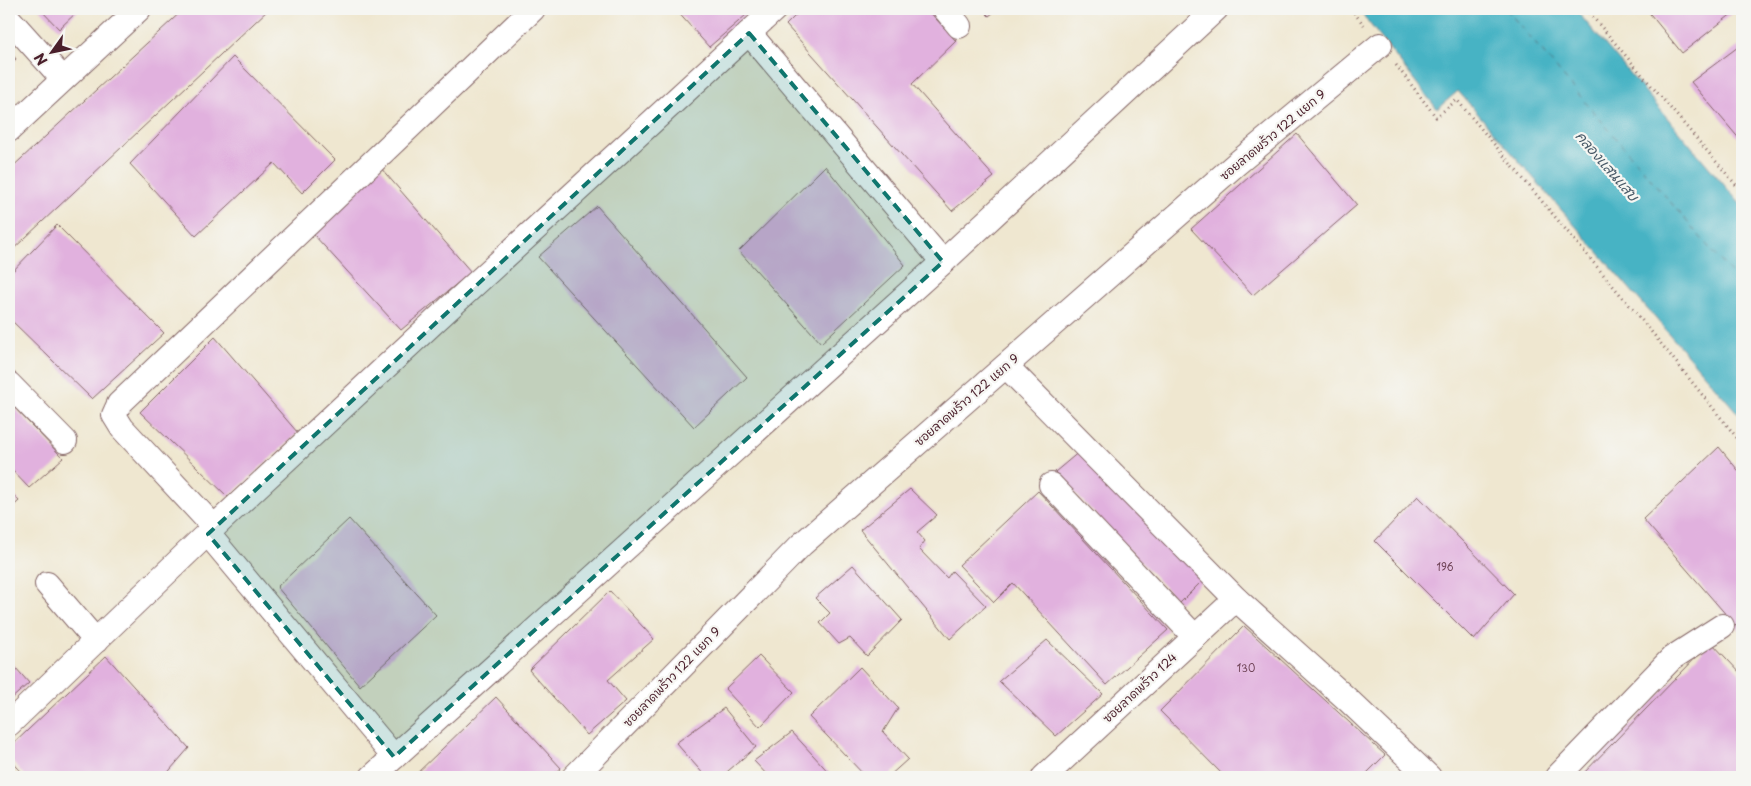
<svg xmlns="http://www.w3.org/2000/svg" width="1751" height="786" viewBox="0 0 1751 786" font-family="'Playpen Sans','Playpen Sans Thai',sans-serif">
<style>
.water{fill:#47b3c4;stroke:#486978}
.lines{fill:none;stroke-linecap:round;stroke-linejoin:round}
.ferry{stroke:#495a68;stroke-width:1;stroke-dasharray:6 5;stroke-linecap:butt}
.building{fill:#e1b1de}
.street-casing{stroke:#846565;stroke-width:26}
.path{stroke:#846565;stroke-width:3;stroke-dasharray:1 4;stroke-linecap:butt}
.street{stroke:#fff;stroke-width:24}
.marked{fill:#0f766e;fill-opacity:0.2;stroke:#0f766e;stroke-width:4;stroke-dasharray:10 6;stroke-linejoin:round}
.labels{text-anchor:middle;stroke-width:4.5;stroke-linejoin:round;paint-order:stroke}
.number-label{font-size:10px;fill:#704458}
.street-label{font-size:12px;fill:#4a1f2b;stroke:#f6f6f2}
.water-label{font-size:14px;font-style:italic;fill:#495a68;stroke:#f6f6f2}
</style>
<rect width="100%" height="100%" fill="#f6f6f2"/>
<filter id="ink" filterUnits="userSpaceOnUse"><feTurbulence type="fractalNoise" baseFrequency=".02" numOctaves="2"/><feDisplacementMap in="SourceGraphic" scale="10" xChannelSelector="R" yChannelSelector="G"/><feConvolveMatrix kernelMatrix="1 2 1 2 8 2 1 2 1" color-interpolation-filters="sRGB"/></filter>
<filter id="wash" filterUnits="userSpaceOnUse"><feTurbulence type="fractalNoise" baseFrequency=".0096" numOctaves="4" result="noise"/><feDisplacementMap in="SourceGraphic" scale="20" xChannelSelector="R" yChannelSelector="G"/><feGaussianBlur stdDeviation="1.12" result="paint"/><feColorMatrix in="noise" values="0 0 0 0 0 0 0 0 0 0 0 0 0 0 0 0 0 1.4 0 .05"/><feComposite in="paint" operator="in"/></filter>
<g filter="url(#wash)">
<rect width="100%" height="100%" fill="#efe7d0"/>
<polygon class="water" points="1358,9 1575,9 1742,206 1742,418 1458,91 1437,109"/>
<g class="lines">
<polyline class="ferry" points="1506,9 1742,286"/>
</g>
<g id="blocks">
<g class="building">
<polygon points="40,9 80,9 59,29"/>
<polygon points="184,9 269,9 9,253 9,170"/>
<polygon points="675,9 753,9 709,47"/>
<polygon points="802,9 927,9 956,41 912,84 994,177 952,211 786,25"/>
<polygon points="982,9 998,9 989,16"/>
<polygon points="1646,9 1738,9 1682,53"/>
<polygon points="1742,44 1742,142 1691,82"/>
<polygon points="9,50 16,59 9,66"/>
<polygon points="233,57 335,160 302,193 274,163 196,236 130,164"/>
<polygon points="1297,134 1357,205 1253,295 1191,229"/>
<polygon points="825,166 905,265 821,343 739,251"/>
<polygon points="380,167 471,272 401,330 314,235"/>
<polygon points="597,206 747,377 694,427 538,257"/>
<polygon points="57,225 164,333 92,399 9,318 9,275"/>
<polygon points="215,337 298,433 228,497 140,412"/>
<polygon points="9,402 63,458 29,488 9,467"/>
<polygon points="1719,447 1742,475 1742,633 1643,519"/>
<polygon points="1080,451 1207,576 1180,603 1055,472"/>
<polygon points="910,489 937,515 917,532 925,541 919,549 947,578 952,571 986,606 950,639 860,530"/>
<polygon points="9,490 19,501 9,510"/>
<polygon points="1038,491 1168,630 1107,685 1013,583 994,602 959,565"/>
<polygon points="1418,496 1514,594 1474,640 1375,541"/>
<polygon points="349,519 436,615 360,686 277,587"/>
<polygon points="853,565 902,620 867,656 850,638 839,644 820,623 830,613 815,598"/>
<polygon points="610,591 654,639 608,680 626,701 587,735 529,670"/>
<polygon points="1244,626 1385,755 1363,777 1225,777 1160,711"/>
<polygon points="1047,640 1103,694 1056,736 999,681"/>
<polygon points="1711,642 1742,675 1742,771 1736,777 1580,777"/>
<polygon points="106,656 189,748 164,777 26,777 9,758 9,748"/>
<polygon points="759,656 794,692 760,727 725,689"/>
<polygon points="9,660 29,683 9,701"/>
<polygon points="860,667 898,708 883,732 908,759 888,777 866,777 809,717"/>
<polygon points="496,697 561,768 551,777 413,777"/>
<polygon points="724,708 756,747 721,777 706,777 676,743"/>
<polygon points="792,732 833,777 769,777 754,761"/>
</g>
</g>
</g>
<g filter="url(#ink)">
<use href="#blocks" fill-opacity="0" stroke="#846565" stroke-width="1"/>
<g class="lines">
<g class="street-casing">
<g id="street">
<polyline points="945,9 959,26"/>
<polyline points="9,19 63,79"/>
<polyline points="749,33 943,262"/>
<polyline points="9,130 139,9"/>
<polyline points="1006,366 1236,599 1348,700 1429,777"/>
<polyline points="9,384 65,441"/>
<polyline points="1051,485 1195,637"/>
<polyline points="214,527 122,428 114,415 119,404 533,9"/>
<polyline points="208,534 394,757"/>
<polyline points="47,584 96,641"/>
<polyline points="9,724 214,527 435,321 775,9"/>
<polyline points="372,777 943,262 1216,9"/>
<polyline points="574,777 801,545 1235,165 1380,45"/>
<polyline points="1044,777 1236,599"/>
<polyline points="1557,777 1672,658 1722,626"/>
</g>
</g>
<g class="path">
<polyline points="1351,9 1364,25"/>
<polyline points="1586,9 1742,192"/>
<polyline points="1396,65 1436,117 1457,100 1650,330 1742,444"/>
</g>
<use href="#street" class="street"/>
</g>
</g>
<path class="marked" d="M749 33 943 262 394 757 208 534Z"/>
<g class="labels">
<g class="number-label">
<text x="1445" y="571">196</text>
<text x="1246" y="672">130</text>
</g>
<g class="street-label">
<text transform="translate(1273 135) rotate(-40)" y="4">ซอยลาดพร้าว 122 แยก 9</text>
<text transform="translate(967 400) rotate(-41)" y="4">ซอยลาดพร้าว 122 แยก 9</text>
<text transform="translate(672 677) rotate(-46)" y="4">ซอยลาดพร้าว 122 แยก 9</text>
<text transform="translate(1140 688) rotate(-43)" y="4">ซอยลาดพร้าว 124</text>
</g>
<g class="water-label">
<text transform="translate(1607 166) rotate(49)" y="5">คลองแสนแสบ</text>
</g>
</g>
<rect width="1751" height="786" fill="none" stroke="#f6f6f2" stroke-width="30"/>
<g transform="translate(52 52) rotate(237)" stroke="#f6f6f2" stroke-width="4" paint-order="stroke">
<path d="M0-4L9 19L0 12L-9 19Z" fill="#4a1f2b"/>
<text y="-8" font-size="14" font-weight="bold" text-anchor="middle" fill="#4a1f2b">N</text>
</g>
</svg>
